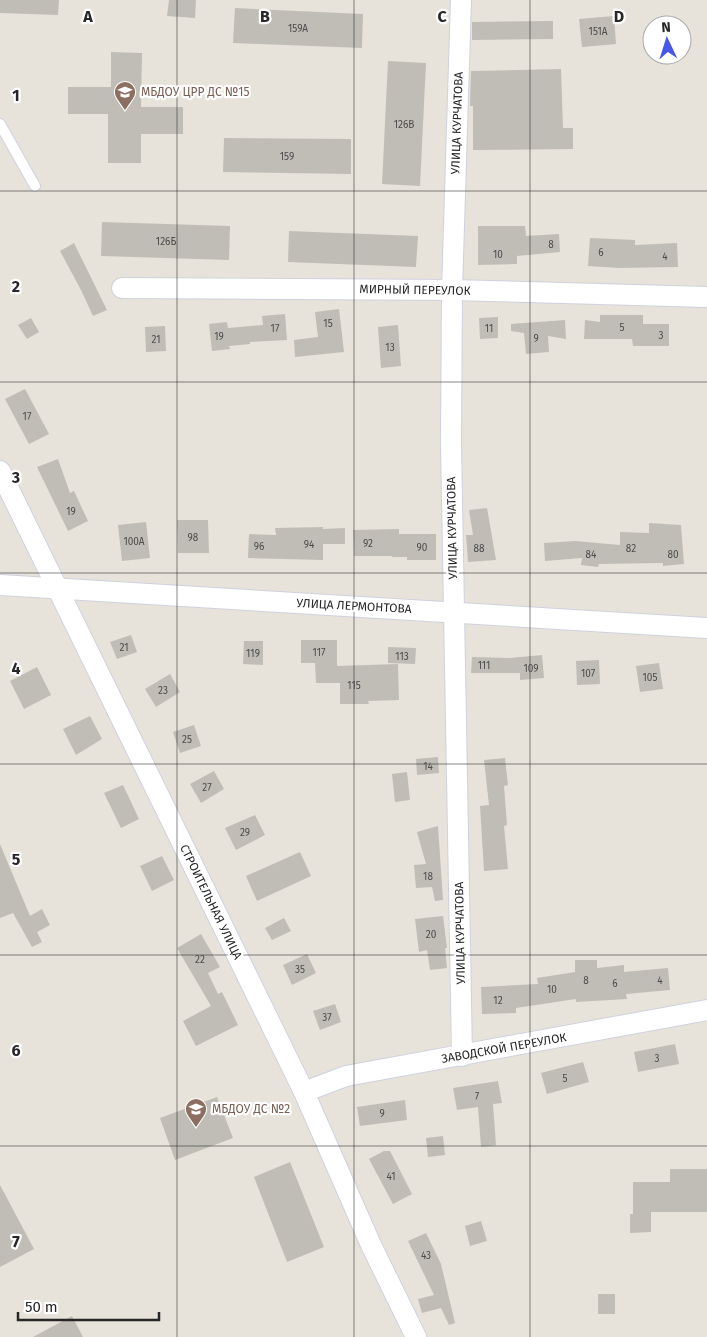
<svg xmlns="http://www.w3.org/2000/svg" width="707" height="1337" viewBox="0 0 707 1337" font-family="'Fira Sans',sans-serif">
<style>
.building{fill:#c0bdb6}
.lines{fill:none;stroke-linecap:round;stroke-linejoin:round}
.service-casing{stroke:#cfd1df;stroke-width:12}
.minor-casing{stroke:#cfd1df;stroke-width:22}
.service{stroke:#fff;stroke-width:10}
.minor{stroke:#fff;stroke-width:20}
.grid{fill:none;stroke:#272727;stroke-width:1;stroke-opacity:0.55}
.labels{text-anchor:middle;stroke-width:4.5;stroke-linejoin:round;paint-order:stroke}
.number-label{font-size:10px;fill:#4d4c4b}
.education-label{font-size:12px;fill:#785e54;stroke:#fff;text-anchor:start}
.street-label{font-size:12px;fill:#272727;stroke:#fff}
.grid-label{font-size:16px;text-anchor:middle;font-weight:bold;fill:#272727;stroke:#fff;stroke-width:4.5;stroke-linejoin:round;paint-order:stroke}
</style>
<rect width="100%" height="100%" fill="#e8e3da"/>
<g class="building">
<polygon points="0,0 59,0 58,15 0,13"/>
<polygon points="169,0 196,0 195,18 167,16"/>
<polygon points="235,8 363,14 362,48 233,43"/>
<polygon points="614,16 616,44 582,47 579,19"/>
<polygon points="553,21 553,39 472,40 472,22"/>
<polygon points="111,52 142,53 141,107 183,107 183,134 141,134 141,163 108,163 108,114 68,114 68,87 111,87"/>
<polygon points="388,61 426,63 420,186 382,184"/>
<polygon points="561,69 563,128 573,128 573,149 473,150 473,106 470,106 471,71"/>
<polygon points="224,138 351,139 351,174 223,172"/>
<polygon points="102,222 230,226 229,260 101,256"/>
<polygon points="478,226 525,226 526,236 559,234 560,252 517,256 517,264 478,265"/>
<polygon points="289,231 418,236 416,267 288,262"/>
<polygon points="590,238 635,240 635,245 677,243 678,267 619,268 588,266"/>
<polygon points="74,243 107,310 93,316 81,290 60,251"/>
<polygon points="339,309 344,352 295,357 294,340 318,337 315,312"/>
<polygon points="285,314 287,340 250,342 250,344 229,346 230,349 212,351 209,324 227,322 228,328 263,325 262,316"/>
<polygon points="600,315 643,315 643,324 669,324 669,346 633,346 632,339 584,339 585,320 600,322"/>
<polygon points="498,317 498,338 480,339 479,318"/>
<polygon points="31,318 39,332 27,339 18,325"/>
<polygon points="565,320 566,339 548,336 549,352 526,354 524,333 511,331 511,324"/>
<polygon points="398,325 401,366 381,368 378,327"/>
<polygon points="165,326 166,351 146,352 145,327"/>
<polygon points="25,389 49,434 29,444 5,399"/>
<polygon points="58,459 70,493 74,491 88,521 68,531 37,467"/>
<polygon points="487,508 496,560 468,562 466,535 473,535 469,510"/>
<polygon points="177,520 208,520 209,553 178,553"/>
<polygon points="146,522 150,558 122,561 118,525"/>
<polygon points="649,523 681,525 684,564 663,566 663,563 599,564 598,567 581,565 582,558 545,561 544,543 575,541 620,545 620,532 649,533"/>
<polygon points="323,527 323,529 345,528 345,544 323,544 323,560 248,558 249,534 276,535 275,528"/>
<polygon points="399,529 399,534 436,534 436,560 407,560 407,557 392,557 392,556 354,556 353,530"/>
<polygon points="131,635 137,652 117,659 110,642"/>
<polygon points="301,640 337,640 337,666 398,664 399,700 368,701 369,704 340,704 340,683 316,683 315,663 301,663"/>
<polygon points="244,641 263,641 263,665 243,664"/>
<polygon points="388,647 416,648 415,664 388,663"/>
<polygon points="542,655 544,678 520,680 520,673 471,673 472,657 510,658"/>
<polygon points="599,660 600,684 577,685 576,661"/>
<polygon points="659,663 663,689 640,692 636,666"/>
<polygon points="37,667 51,695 24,709 10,681"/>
<polygon points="170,674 180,692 156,707 145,689"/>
<polygon points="90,716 102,739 76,755 63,729"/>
<polygon points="194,725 201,746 180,753 173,732"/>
<polygon points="438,757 439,773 417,775 416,759"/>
<polygon points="505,758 508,785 504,786 507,825 504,826 508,869 484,871 480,806 489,805 484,760"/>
<polygon points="214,771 224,789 201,803 190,784"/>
<polygon points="407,772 410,800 395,802 392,774"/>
<polygon points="123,785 139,819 121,828 104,793"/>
<polygon points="255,815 265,835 236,850 225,828"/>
<polygon points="438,826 443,900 435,901 432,887 416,888 414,865 426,864 417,832"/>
<polygon points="0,844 30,916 42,909 50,925 37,932 42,942 32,947 13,913 0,918"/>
<polygon points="300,852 311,876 257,901 246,876"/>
<polygon points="162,856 174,880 152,891 140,866"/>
<polygon points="443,916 447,948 445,948 447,968 430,970 427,950 419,952 415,919"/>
<polygon points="284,918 291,931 272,940 265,928"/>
<polygon points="201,934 220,967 208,973 218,994 222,992 238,1025 196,1046 183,1021 211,1006 177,948"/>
<polygon points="307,954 316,973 292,985 283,965"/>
<polygon points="575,960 597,960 597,968 624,965 624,972 668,968 670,990 626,994 627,999 576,1002 576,999 516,1008 516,1013 482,1014 481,987 538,984 537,978 575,972"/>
<polygon points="335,1004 341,1022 320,1030 313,1011"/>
<polygon points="675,1044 679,1064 638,1072 634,1052"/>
<polygon points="583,1062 589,1082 547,1094 541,1073"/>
<polygon points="498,1081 502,1103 493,1104 496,1145 481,1147 478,1107 457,1110 453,1088"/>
<polygon points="217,1097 233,1138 175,1160 160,1118"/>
<polygon points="405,1100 407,1120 360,1126 357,1107"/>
<polygon points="443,1136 445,1155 428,1157 426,1138"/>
<polygon points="384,1151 390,1151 412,1194 393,1204 369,1159"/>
<polygon points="290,1162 324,1247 287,1262 254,1177"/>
<polygon points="670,1169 707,1169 707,1212 651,1212 651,1232 630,1233 630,1214 633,1214 633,1182 670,1182"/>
<polygon points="0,1185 34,1249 0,1267"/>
<polygon points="481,1221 487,1241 470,1246 465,1226"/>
<polygon points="426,1233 441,1264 455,1323 449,1325 441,1308 422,1313 418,1299 434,1295 408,1241"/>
<rect x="598" y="1294" width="17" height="20"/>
<polygon points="72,1316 83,1337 33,1337"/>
</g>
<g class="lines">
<g class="service-casing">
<polyline id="service" points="0,124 35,186"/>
</g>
<g class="minor-casing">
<g id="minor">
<polyline points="461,0 452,290 451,443 462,1056"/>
<polyline points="122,288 452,290 707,297"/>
<polyline points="0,471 304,1092 371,1245 416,1337"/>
<polyline points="0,585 707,628"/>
<polyline points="304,1092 346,1076 707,1010"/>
</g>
</g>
<use href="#service" class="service"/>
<use href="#minor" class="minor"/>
</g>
<path class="grid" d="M177 0V1337M354 0V1337M530 0V1337M0 191H707M0 382H707M0 573H707M0 764H707M0 955H707M0 1146H707"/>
<defs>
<g id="school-pin" transform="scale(1.125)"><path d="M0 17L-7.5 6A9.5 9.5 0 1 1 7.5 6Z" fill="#8d6e63" stroke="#fff"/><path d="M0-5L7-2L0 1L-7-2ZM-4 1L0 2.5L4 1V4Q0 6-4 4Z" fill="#fff"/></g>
</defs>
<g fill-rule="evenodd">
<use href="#school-pin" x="125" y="92"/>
<use href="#school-pin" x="196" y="1109"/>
</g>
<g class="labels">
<g class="number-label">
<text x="298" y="32">159А</text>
<text x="598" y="35">151А</text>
<text x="404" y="128">126В</text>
<text x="287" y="160">159</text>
<text x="166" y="245">126Б</text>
<text x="551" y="248">8</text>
<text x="601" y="256">6</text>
<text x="498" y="258">10</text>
<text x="665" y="260">4</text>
<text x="328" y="327">15</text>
<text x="622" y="331">5</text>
<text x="275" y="332">17</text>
<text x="489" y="332">11</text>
<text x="661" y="339">3</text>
<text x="219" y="340">19</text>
<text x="536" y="342">9</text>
<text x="156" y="343">21</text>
<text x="390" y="351">13</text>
<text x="27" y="420">17</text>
<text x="71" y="515">19</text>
<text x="193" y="541">98</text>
<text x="134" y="545">100А</text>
<text x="368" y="547">92</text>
<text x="309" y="548">94</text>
<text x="259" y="550">96</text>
<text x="422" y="551">90</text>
<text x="479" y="552">88</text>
<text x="631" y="552">82</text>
<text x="591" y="558">84</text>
<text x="673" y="558">80</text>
<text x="124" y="651">21</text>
<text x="319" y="656">117</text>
<text x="253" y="657">119</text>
<text x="402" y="660">113</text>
<text x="484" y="669">111</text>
<text x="531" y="672">109</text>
<text x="588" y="677">107</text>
<text x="650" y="681">105</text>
<text x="354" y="689">115</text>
<text x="163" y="694">23</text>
<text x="187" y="743">25</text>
<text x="428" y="770">14</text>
<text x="207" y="791">27</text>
<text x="245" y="836">29</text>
<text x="428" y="880">18</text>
<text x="431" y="938">20</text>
<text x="200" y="963">22</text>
<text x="300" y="973">35</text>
<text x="586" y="984">8</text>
<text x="660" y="984">4</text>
<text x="615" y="987">6</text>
<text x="552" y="993">10</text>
<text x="498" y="1004">12</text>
<text x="327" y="1021">37</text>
<text x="657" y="1062">3</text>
<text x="565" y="1082">5</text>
<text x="477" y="1100">7</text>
<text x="382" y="1117">9</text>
<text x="391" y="1180">41</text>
<text x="426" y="1259">43</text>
</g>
<g class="education-label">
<text x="141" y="96">МБДОУ ЦРР ДС №15</text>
<text x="212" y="1113">МБДОУ ДС №2</text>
</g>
<g class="street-label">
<text transform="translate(457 123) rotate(-88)" y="4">УЛИЦА КУРЧАТОВА</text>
<text transform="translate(415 290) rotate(1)" y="4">МИРНЫЙ ПЕРЕУЛОК</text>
<text transform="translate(452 528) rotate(-91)" y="4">УЛИЦА КУРЧАТОВА</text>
<text transform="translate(354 606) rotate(3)" y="4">УЛИЦА ЛЕРМОНТОВА</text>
<text transform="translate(211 902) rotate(64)" y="4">СТРОИТЕЛЬНАЯ УЛИЦА</text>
<text transform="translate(460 933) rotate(-91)" y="4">УЛИЦА КУРЧАТОВА</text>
<text transform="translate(504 1048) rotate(-10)" y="4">ЗАВОДСКОЙ ПЕРЕУЛОК</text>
</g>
</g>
<g class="grid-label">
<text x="88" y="22">A</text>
<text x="265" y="22">B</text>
<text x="442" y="22">C</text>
<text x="619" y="22">D</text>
<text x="16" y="101">1</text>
<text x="16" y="292">2</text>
<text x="16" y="483">3</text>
<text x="16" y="674">4</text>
<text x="16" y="865">5</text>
<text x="16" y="1056">6</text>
<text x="16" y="1247">7</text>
</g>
<g transform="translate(667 40) rotate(356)"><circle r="24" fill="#ffffff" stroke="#a9a9a9"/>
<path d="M0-4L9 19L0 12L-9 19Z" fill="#4957e6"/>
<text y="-8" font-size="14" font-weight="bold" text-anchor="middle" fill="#272727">N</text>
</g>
<path d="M18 1312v8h141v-8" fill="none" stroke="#272727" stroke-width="2.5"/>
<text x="25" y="1312" font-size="15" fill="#272727" stroke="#ffffff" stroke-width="4" paint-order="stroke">50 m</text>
</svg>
